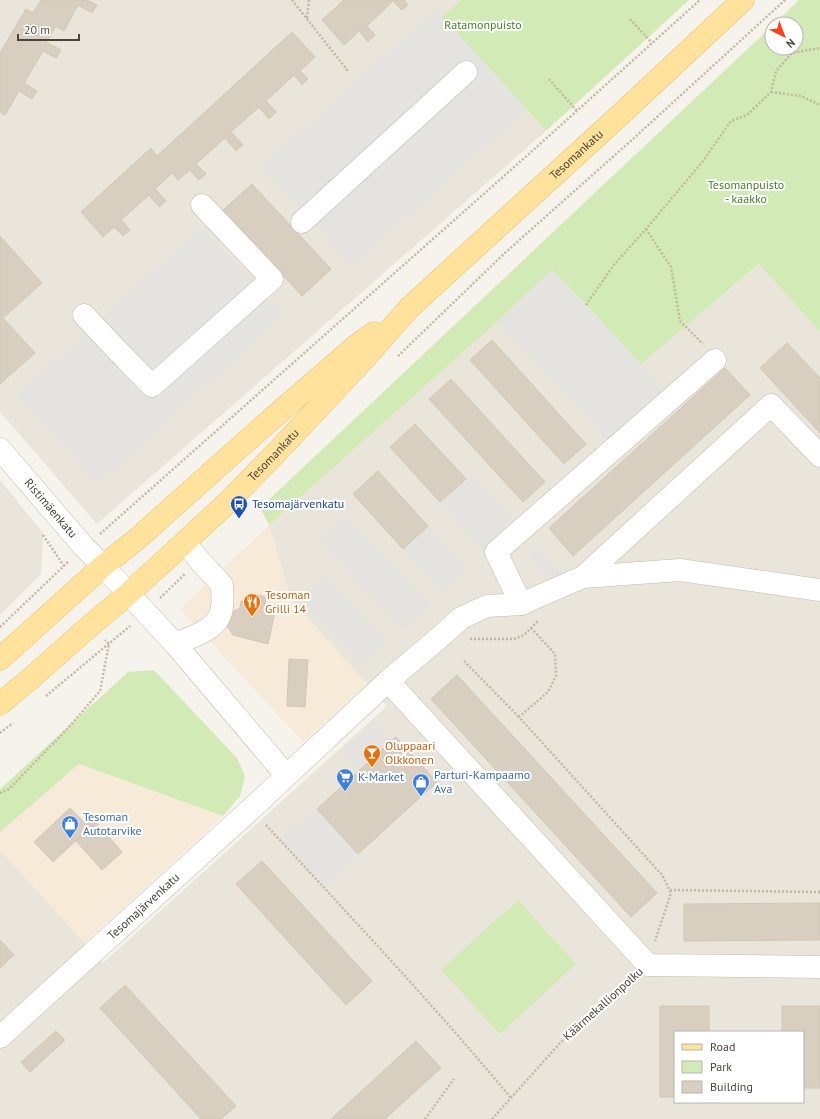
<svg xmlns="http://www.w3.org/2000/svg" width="820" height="1119" viewBox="0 0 820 1119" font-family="'PT Sans',sans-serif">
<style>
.residential{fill:#eae5da;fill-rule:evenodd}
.commercial{fill:#f7ead8}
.green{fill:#d2eab5}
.parking{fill:#e5e3e0}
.building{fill:#d8cfc1;stroke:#d3c7b4}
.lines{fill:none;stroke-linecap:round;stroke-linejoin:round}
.minor-casing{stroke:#c2bbae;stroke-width:23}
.major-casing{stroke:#e6c16a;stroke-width:23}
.path{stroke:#c4b79f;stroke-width:2.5;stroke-dasharray:2 2;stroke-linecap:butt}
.minor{stroke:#fff;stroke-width:22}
.major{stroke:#ffe39c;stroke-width:22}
.labels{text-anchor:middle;stroke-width:4;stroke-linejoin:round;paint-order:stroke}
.park-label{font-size:12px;fill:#4a7f2a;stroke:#fff}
.street-label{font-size:12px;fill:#4b4439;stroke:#fff}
.transit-label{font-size:12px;fill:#164399;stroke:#fff;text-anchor:start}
.food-label{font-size:12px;fill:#c56008;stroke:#fff;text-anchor:start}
.shop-label{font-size:12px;fill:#366cbe;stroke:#fff;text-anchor:start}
</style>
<rect width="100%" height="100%" fill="#f6f3ec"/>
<g class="residential">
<polygon points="0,0 462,0 442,18 546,131 97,524 0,412"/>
<path d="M760 264 820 332V1119H0V850L103 963 387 706 291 600 269 525 498 321 552 270 641 363ZM675 1032H803V1102H675Z"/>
<polygon points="0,480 43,533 41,574 0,615"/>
</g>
<g class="commercial">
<polygon points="269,525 291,600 367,684 303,742 180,609"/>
<polygon points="79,764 223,816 85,943 0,850 0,832"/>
</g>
<g class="green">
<polygon points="461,0 689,0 546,131 442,17"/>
<polygon points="799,0 820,0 820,332 759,264 641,364 586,305 552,270 498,321 269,525 260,508 772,26 772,48 796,48 796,24 774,24"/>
<polygon points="154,670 237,758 245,776 240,796 223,816 79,764 0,832 0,789 128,672"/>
<polygon points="518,900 576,964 500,1034 441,970"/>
</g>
<g class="parking">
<polygon points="436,9 442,17 527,109 352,266 262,166"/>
<polygon points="201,227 283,315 99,484 17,396"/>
<polygon points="552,270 586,305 641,364 666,395 613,446 498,321"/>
<polygon points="471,474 517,524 485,552 440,502"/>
<polygon points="345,515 430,605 403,630 318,539"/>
<polygon points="428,526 468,569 443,591 403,549"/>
<polygon points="538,546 562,573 551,582 527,556"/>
<polygon points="326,577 387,643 362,666 301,599"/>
<polygon points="374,721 391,741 359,770 342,751"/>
<polygon points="317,809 358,854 325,889 278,838"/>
</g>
<g class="building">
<polygon points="41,0 87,0 97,5 92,13 78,5 64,31 56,26 46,42 61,50 56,58 43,51 24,83 37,91 32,99 19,91 5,115 0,112 0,53 26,9 33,13"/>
<polygon points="344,0 404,0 408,5 402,10 393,1 367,26 375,35 368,42 359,31 344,45 322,20"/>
<polygon points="292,32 315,57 300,71 308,79 302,85 294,75 266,101 276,112 269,119 259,107 231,132 243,145 236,151 225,138 196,164 206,174 199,180 190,170 178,180 172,173 155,189 166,201 159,207 149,195 121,220 130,230 123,236 114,227 103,237 81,212 151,148 157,156"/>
<polygon points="252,184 331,269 302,296 223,210"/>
<polygon points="0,236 42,283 3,318 35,353 0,384"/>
<polygon points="492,340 586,444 564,464 470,360"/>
<polygon points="787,343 820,378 820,433 760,368"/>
<polygon points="725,368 750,395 573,556 549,528"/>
<polygon points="451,379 545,482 523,502 429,399"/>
<polygon points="415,424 466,479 440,502 390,447"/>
<polygon points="378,471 428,526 403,549 353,494"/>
<polygon points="257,595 266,597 265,605 276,608 268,644 233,635 228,627 230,613 240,608 241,601 256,604"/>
<polygon points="289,659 308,660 305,707 287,706"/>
<polygon points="457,675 657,893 631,917 431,699"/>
<polygon points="396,737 437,782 358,854 317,809"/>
<polygon points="70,808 84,822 91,817 96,822 53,862 34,842"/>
<polygon points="96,822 122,852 102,870 76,841"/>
<polygon points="262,861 372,981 346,1005 236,884"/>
<polygon points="820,903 820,940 684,941 684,904"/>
<polygon points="0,940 14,955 0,968"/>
<polygon points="125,985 236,1106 221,1119 201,1119 100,1008"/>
<polygon points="660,1006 709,1006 709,1032 675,1032 675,1097 660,1097"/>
<polygon points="782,1006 820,1006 820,1088 803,1088 803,1032 782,1032"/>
<polygon points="56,1031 65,1040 30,1072 21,1062"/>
<polygon points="416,1041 441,1068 385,1119 331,1119"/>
</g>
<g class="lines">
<g class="minor-casing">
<g id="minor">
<polyline points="302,222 466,72"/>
<polyline points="84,315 116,349 152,386 272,279 202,205"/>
<path id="s1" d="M0 449 84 547 103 566 175 644 286 775"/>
<polyline points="583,577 771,405 820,456"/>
<polyline points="521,604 496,552 715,360"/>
<path d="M175 644C193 636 220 630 222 607 223 600 222 592 222 585L200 561 185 543"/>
<polyline points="388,681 648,965 820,967"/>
<path id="s2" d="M0 1037 252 808 388 681 440 637 461 618 487 606 521 604 583 577 680 570 820 590"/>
</g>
</g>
<g class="major-casing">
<g id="major">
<polyline points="0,659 103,566 137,539 259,430 357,345 374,333"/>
<path id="s3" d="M0 704 30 679 91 625 128 594 161 564 226 504 275 454 366 357 409 308 620 115 743 0"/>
</g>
</g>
<g class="path">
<polyline points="292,0 348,71"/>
<polyline points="307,18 309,0"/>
<polyline points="630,19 652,43"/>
<polyline points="549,79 577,111"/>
<polyline points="771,92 801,96 820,105"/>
<polyline points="646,229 671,267 680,321 703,344"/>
<polyline points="586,305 613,266 646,229 703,161 731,121 747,115 771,92 776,71 792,53 820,48"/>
<polyline points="398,356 507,251 633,139 785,0"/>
<polyline points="100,534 530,153 700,0"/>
<polyline points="43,535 64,566"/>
<polyline points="160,598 185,574"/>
<polyline points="0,627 69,561"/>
<polyline points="531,628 555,654 556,676 548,692 519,717 662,875 671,893 655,941"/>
<polyline points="470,639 514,639 524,635 539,620"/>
<polyline points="464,661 519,717"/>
<polyline points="46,696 130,626"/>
<polyline points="0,733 13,723"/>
<polyline points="0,793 9,789 69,727 100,691 109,644 105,640"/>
<path d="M266 825C349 915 433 1004 511 1098"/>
<polyline points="670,890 820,892"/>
<polyline points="425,1119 454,1079"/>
<polyline points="492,1119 561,1042 598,1006 632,978"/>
</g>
<use href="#minor" class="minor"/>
<use href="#major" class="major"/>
</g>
<defs>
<g id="bus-pin" transform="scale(0.9)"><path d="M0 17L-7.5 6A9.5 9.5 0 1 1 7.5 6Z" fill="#1a4fb4" stroke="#fff"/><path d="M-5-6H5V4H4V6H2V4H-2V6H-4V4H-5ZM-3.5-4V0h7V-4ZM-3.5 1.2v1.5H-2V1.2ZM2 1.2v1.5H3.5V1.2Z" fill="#fff"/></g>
<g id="restaurant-pin" transform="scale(0.9)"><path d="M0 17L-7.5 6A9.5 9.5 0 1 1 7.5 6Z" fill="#e8710a" stroke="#fff"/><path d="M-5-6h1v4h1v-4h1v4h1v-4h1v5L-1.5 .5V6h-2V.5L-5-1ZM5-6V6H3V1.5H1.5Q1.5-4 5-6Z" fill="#fff"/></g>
<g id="bar-pin" transform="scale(0.9)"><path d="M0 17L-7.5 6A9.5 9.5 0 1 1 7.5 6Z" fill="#e8710a" stroke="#fff"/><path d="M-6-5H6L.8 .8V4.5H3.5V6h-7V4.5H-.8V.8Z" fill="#fff"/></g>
<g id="supermarket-pin" transform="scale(0.9)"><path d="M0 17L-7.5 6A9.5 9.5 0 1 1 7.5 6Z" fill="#3f7fe0" stroke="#fff"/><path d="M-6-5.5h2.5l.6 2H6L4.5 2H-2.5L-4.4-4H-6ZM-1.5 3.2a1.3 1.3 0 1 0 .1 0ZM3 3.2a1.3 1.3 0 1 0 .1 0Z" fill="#fff"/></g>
<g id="shop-pin" transform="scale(0.9)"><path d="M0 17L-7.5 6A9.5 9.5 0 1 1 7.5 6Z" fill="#3f7fe0" stroke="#fff"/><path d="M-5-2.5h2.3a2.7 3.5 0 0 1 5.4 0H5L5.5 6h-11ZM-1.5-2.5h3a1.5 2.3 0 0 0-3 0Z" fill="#fff"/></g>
</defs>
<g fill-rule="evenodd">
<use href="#bus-pin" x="239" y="504"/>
<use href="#restaurant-pin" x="252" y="602"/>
<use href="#bar-pin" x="372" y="753"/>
<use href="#supermarket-pin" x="345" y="777"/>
<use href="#shop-pin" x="421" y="782"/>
<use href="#shop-pin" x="70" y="824"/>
</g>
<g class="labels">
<g class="park-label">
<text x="483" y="29">Ratamonpuisto</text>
<text x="746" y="189">Tesomanpuisto<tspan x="746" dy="14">- kaakko</tspan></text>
</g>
<g class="street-label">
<text dy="4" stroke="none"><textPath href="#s3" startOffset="797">Tesomankatu</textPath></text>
<text dy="4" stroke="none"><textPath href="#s3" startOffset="370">Tesomankatu</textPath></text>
<text dy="4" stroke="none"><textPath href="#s1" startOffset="78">Ristimäenkatu</textPath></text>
<text dy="4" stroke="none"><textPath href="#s2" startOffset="194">Tesomajärvenkatu</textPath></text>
<text transform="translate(603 1004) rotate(-42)" y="4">Käärmekallionpolku</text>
</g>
<g class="transit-label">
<text x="252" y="508">Tesomajärvenkatu</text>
</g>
<g class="food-label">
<text x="265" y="599">Tesoman<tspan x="265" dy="14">Grilli 14</tspan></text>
<text x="385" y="750">Oluppaari<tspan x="385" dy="14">Olkkonen</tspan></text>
</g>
<g class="shop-label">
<text x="434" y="779">Parturi-Kampaamo<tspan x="434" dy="14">Ava</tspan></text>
<text x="358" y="781">K-Market</text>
<text x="83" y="821">Tesoman<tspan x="83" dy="14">Autotarvike</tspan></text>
</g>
</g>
<rect x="674" y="1031" width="130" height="72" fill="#ffffff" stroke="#b7b4b0"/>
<rect x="682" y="1044" width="20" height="6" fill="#ffe39c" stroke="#b7b4b0"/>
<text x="710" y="1051" font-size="12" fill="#4b4439">Road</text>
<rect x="682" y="1061" width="20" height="12" fill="#d2eab5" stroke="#b7b4b0"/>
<text x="710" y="1071" font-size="12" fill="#4b4439">Park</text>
<rect x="682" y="1081" width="20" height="12" fill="#d8cfc1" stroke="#b7b4b0"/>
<text x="710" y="1091" font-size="12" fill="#4b4439">Building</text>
<g transform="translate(784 36) rotate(138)"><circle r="19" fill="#ffffff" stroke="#b7b4b0"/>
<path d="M0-3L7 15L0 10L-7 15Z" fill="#fc3f1d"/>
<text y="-6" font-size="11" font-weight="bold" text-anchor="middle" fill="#4b4439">N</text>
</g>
<path d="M18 34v6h61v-6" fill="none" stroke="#4b4439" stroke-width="2"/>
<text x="24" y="34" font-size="12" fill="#4b4439" stroke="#ffffff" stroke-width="3" paint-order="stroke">20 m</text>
</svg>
